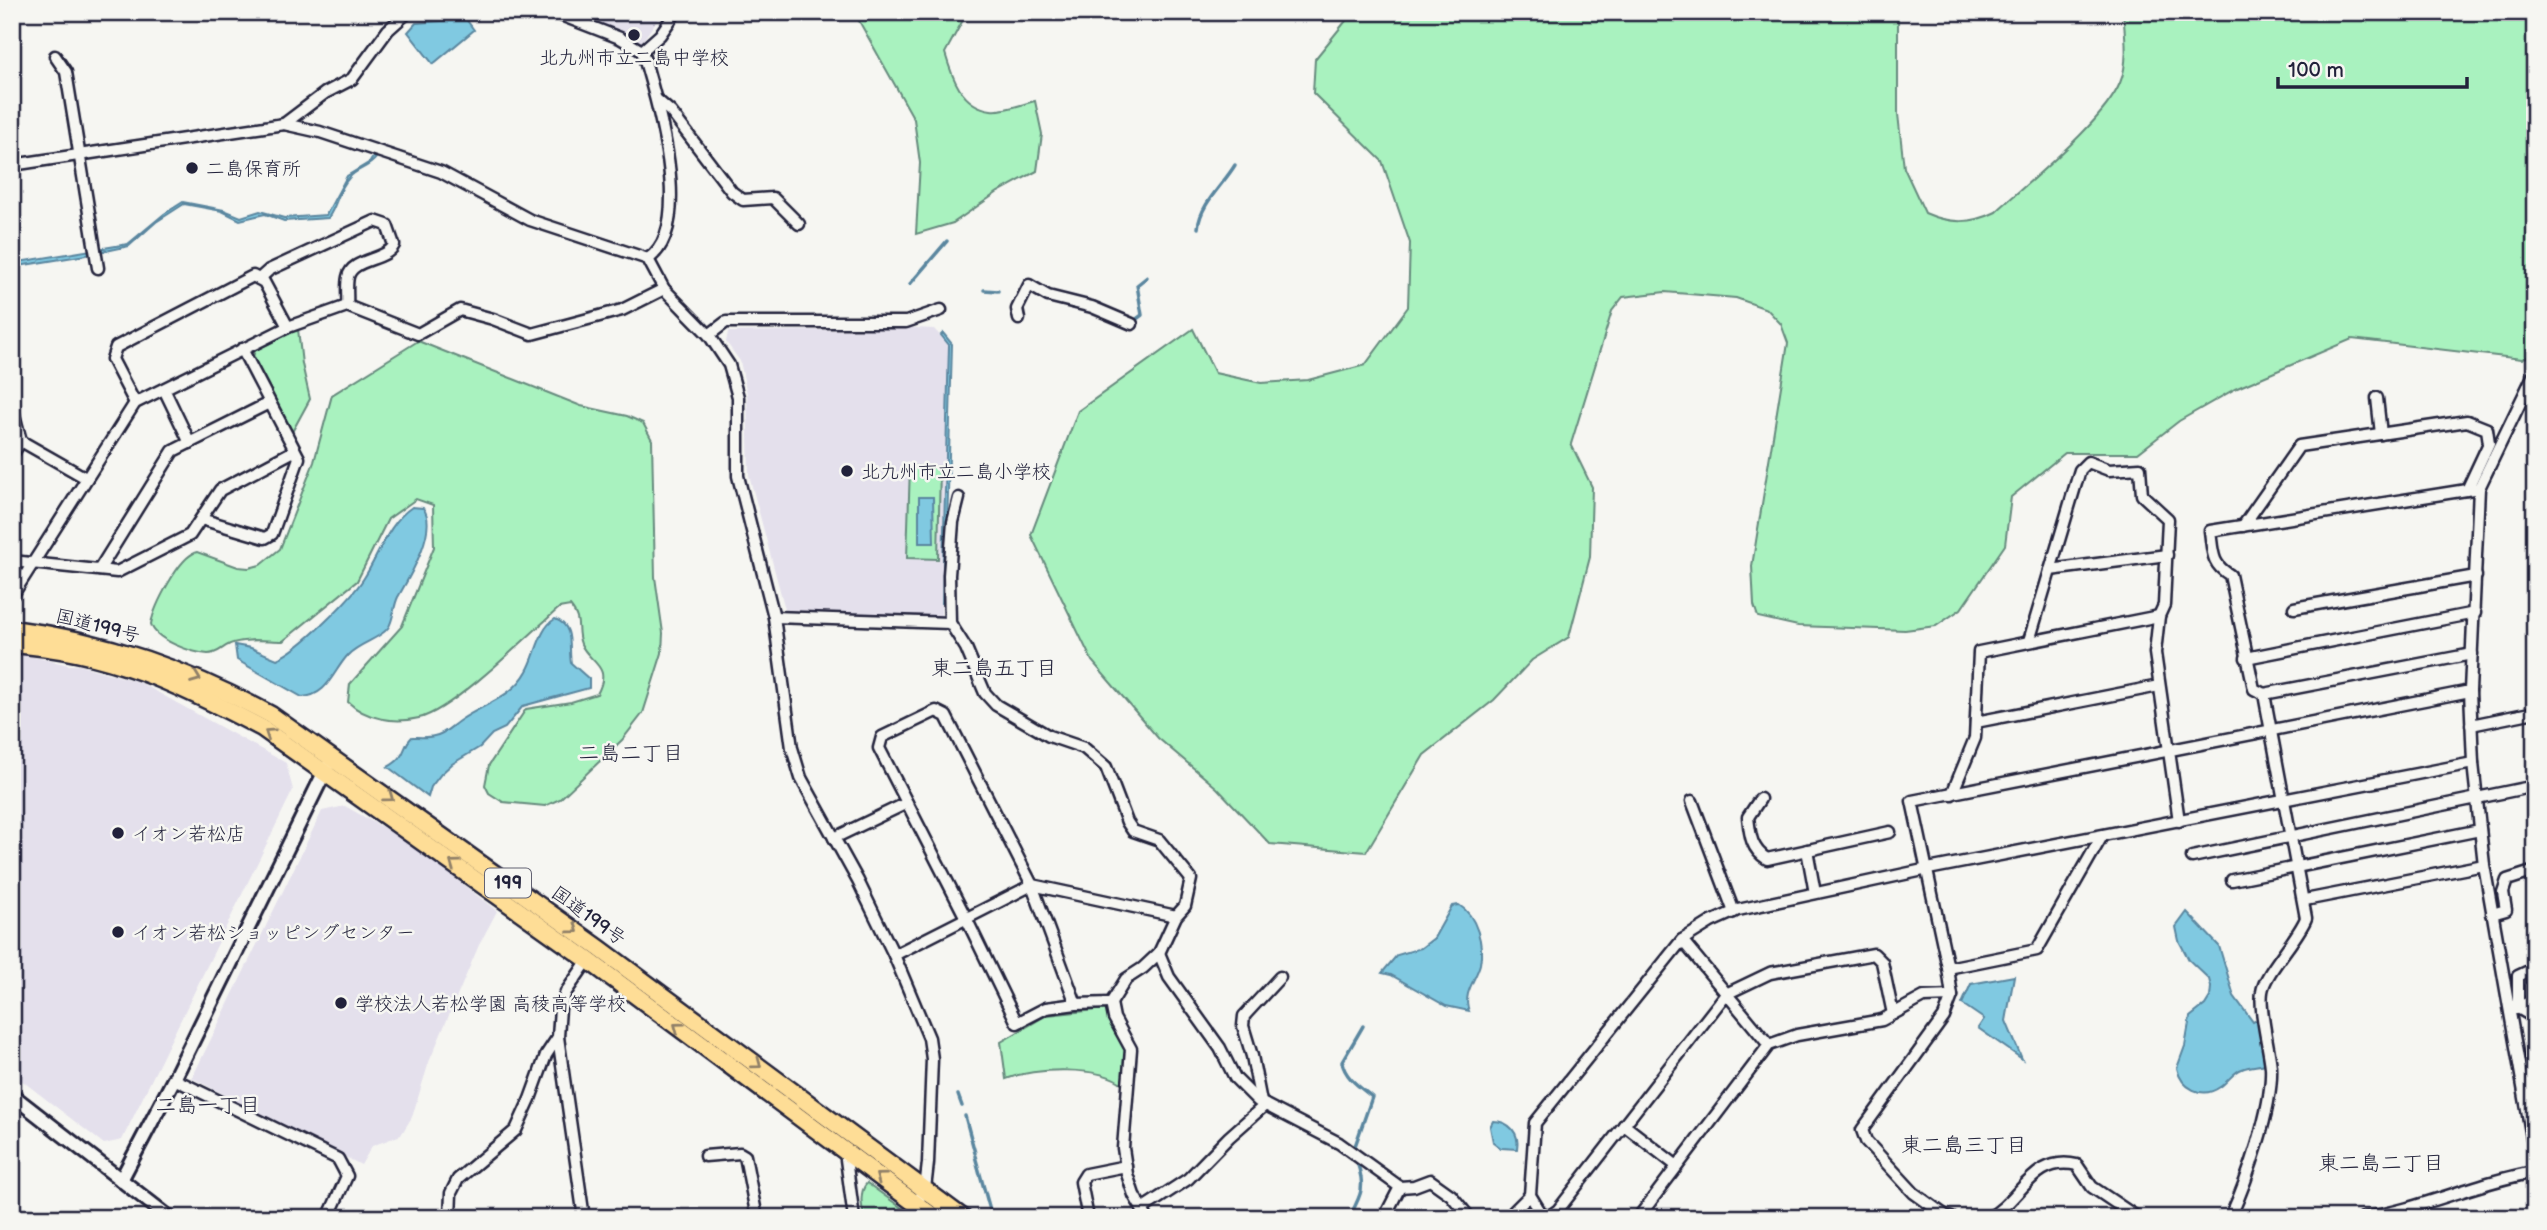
<svg xmlns="http://www.w3.org/2000/svg" width="2547" height="1230" viewBox="0 0 2547 1230" font-family="'Balsamiq Sans','Klee One',sans-serif">
<style>
.built{fill:#e4e0ec}
.green{fill:#a9f2bf;stroke:#668a7d;stroke-width:2}
.water{fill:#80c9e1;stroke:#5a869f;stroke-width:2}
.lines{fill:none;stroke-linecap:round;stroke-linejoin:round}
.stream{stroke:#5a869f;stroke-width:3.5}
.minor-casing{stroke:#22223b;stroke-width:15}
.tertiary-casing{stroke:#22223b;stroke-width:18}
.trunk-casing{stroke:#22223b;stroke-width:21}
.minor{stroke:#f6f6f2;stroke-width:10}
.tertiary{stroke:#f6f6f2;stroke-width:12}
.trunk{stroke:#fedd96;stroke-width:16}
.oneway{stroke:#908068}
.poi-dot{fill:#22223b;stroke:#f6f6f2;stroke-width:2.5}
.labels{text-anchor:middle;stroke-width:5;stroke-linejoin:round;paint-order:stroke}
.shield{fill:#f6f6f2;stroke:#626272;stroke-width:2}
.shield-label{font-size:18px;font-weight:bold;fill:#22223b}
.poi-label{font-size:19px;fill:#22223b;stroke:#f6f6f2;text-anchor:start}
.street-label{font-size:19px;fill:#22223b;stroke:#f6f6f2}
.neighbourhood-label{font-size:21px;fill:#22223b;stroke:#f6f6f2}
</style>
<rect width="100%" height="100%" fill="#f6f6f2"/>
<filter id="ink" filterUnits="userSpaceOnUse"><feTurbulence type="fractalNoise" baseFrequency=".0143" numOctaves="2"/><feDisplacementMap in="SourceGraphic" scale="14" xChannelSelector="R" yChannelSelector="G"/><feConvolveMatrix kernelMatrix="1 2 1 2 8 2 1 2 1" color-interpolation-filters="sRGB"/></filter>
<g filter="url(#ink)">
<g class="built">
<polygon points="563,12 663,12 641,43"/>
<polygon points="916,328 934,329 949,345 941,617 786,613 749,475 747,394 740,361 726,342 728,332"/>
<polygon points="26,655 69,665 79,665 139,682 286,763 293,790 122,1140 104,1144 12,1073 12,656"/>
<polygon points="345,806 407,841 497,911 479,945 429,1062 412,1117 401,1135 372,1146 361,1165 192,1078 322,811"/>
</g>
<g class="green">
<path d="M854 12H976L963 20 945 53C952 77 961 106 991 110 1003 112 1022 104 1035 101L1042 134 1037 171 998 192 953 223 916 234 920 163 914 119Z"/>
<path d="M1353 12H1898V114L1904 168 1925 213C1950 224 1972 224 1996 212 2029 181 2104 122 2120 83 2129 61 2125 35 2123 12H2535V354L2522 359 2352 339 2235 389 2179 421 2138 453H2065L2011 497 2005 545 1961 609 1936 626 1905 630 1798 626 1758 617 1754 605 1752 566 1788 343 1781 324 1767 309 1736 298 1665 292 1623 297 1612 311 1571 444 1592 487 1590 557 1569 637 1532 660 1494 700 1424 755 1366 852 1270 844 1217 788 1158 738 1092 661 1031 535 1078 411 1193 329 1215 373 1261 383 1308 380 1365 365 1408 307 1410 243 1382 161 1313 93 1315 59Z"/>
<polygon points="298,329 302,364 310,399 292,432 253,357 255,350"/>
<path d="M418 341 581 406 627 416 643 423 652 440 655 577 663 633 662 653 643 713 622 740 560 799 545 806 503 802 489 793 485 785 489 765 526 709 571 702 597 694C613 665 589 663 581 644 575 628 583 622 570 606L559 608C530 634 452 711 419 718 394 724 366 719 348 702L350 684 402 626 434 547 433 505 416 499 388 519 357 581 283 641C267 641 249 638 233 643 224 645 219 654 208 654 192 653 155 640 151 624 154 607 179 556 197 552L238 567 249 568 260 565 280 549 314 462 332 395Z"/>
<polygon points="910,466 940,467 938,559 907,558"/>
<path d="M1106 1009 1128 1050 1124 1085C1100 1065 1035 1068 1006 1079L1001 1042 1047 1015Z"/>
<path d="M867 1183 910 1214 907 1218H865C861 1207 859 1192 867 1183Z"/>
</g>
<g class="water">
<polygon points="466,19 474,30 433,64 408,32 416,23"/>
<path d="M373 157 376 158C369 168 356 169 349 178 338 189 337 206 328 218L284 221 265 214 240 220 222 211 184 204 156 222 129 246 92 254 12 267V263L128 244 164 214 183 202 224 210 241 217 260 211 284 218 326 215 347 176 370 162Z"/>
<polygon points="943,333 952,344 945,603 942,603 949,345 941,335"/>
<polygon points="919,497 933,497 934,543 919,543"/>
<path d="M412 507 423 508C439 528 409 578 398 597 393 607 394 620 388 628 380 639 359 643 348 655 333 671 328 696 302 697L237 660 235 645 251 648 277 659C299 650 351 599 364 578 379 555 388 523 412 507Z"/>
<path d="M555 619C575 626 568 647 571 663L589 679V688L523 706 505 728 492 734 480 747 452 764 441 774 431 787 428 797 388 767C408 756 401 748 412 737 419 737 427 738 434 736 446 734 452 725 462 719 484 704 513 697 527 671 536 656 539 628 555 619Z"/>
<path d="M1459 905C1477 916 1484 945 1480 964 1476 980 1462 993 1469 1011L1446 1006 1391 975 1382 973 1397 955 1421 948 1434 938 1452 906Z"/>
<path d="M2187 912 2219 946 2234 996 2253 1022 2259 1019 2265 1064C2258 1066 2249 1066 2242 1069 2233 1072 2228 1082 2220 1087 2202 1100 2181 1088 2177 1068L2185 1046 2190 1017 2205 1005 2210 997 2211 987 2209 979 2189 960 2179 941 2176 927Z"/>
<polygon points="2014,976 2006,1021 2022,1059 1978,1028 1984,1019 1962,1004 1971,984"/>
<path d="M1493 1121C1509 1121 1520 1133 1517 1149L1501 1148 1493 1142 1490 1127Z"/>
</g>
<g class="lines">
<g class="stream">
<path d="M1198 228C1200 204 1223 185 1235 165"/>
<polyline points="910,284 947,241"/>
<polyline points="984,290 998,291"/>
<polyline points="1134,321 1142,315 1137,285 1147,277"/>
<polyline points="958,1095 962,1106"/>
<polyline points="965,1116 975,1153"/>
<path d="M1354 1149 1372 1097C1360 1087 1345 1078 1342 1062L1363 1026"/>
<polyline points="975,1156 990,1210 987,1218"/>
<path d="M1349 1218C1361 1195 1366 1188 1357 1162"/>
</g>
<g class="minor-casing">
<g id="minor">
<path d="M553 12 620 38 642 51C656 97 696 227 648 259"/>
<polyline points="642,51 660,35 676,12"/>
<polyline points="55,56 66,72 98,268"/>
<polyline points="657,100 671,112 732,192 743,200 773,198 799,224"/>
<polyline points="284,124 325,93 352,79 388,30 408,12"/>
<polyline points="12,165 284,124 320,132 441,172 530,220 648,259 664,289 709,335 729,365 738,397 738,476 774,617 792,748 801,778 858,881 894,955 929,1038 932,1059 928,1163 925,1189 916,1204 913,1218"/>
<path d="M259 279 269 270 375 221 387 225 394 245C386 261 352 258 348 277 346 286 348 297 347 306"/>
<polyline points="1019,319 1017,309 1029,285 1048,296 1092,307 1132,324"/>
<polyline points="709,335 726,322 906,322 941,310"/>
<polyline points="2535,372 2479,488 2470,691 2473,763 2484,865 2535,1155"/>
<polyline points="164,389 190,443"/>
<polyline points="2377,398 2381,434"/>
<polyline points="135,403 112,359 116,347 253,276 264,282 288,327"/>
<polyline points="12,407 21,441 12,455"/>
<polyline points="21,441 86,478"/>
<polyline points="959,498 953,522 949,575 950,623 966,648 985,693 996,705 1049,736 1084,748 1106,767 1127,822 1133,831 1159,840 1191,879 1185,906 1176,916 1159,953 1143,968 1126,979 1111,1003 1114,1018 1131,1049 1123,1148 1127,1174 1134,1195 1147,1218"/>
<polyline points="201,519 265,538 272,534 299,458 242,349"/>
<polyline points="2243,526 2299,446 2467,421 2487,429 2489,443 2467,490"/>
<polyline points="12,561 117,572 190,535 220,490 294,451"/>
<polyline points="99,570 173,451 269,403"/>
<polyline points="2050,570 2167,555"/>
<polyline points="12,596 135,403 288,327 347,306 418,334 460,310 493,319 532,334 622,310 664,289"/>
<polyline points="2294,608 2476,576"/>
<polyline points="774,617 950,623"/>
<polyline points="2029,641 2080,470 2088,462 2109,470 2140,468 2142,495 2168,519 2164,605 2159,616 2155,653 2179,821"/>
<polyline points="2246,658 2475,613"/>
<polyline points="2264,694 2472,654"/>
<polyline points="1976,722 2159,686"/>
<polyline points="2471,725 2535,712"/>
<polyline points="1952,794 1975,738 1979,652 2159,616"/>
<path d="M1760 799 1748 817C1750 835 1751 849 1767 859L1890 832"/>
<polyline points="1692,801 1734,912"/>
<polyline points="834,838 907,803"/>
<polyline points="1807,850 1815,893"/>
<polyline points="2192,857 2535,786"/>
<polyline points="2232,880 2480,830"/>
<polyline points="2305,900 2484,865"/>
<polyline points="2492,914 2506,910 2503,892 2507,880 2535,871"/>
<polyline points="1682,940 1769,1045"/>
<polyline points="1159,953 1169,977 1220,1048 1235,1078 1258,1101 1339,1143 1400,1187 1414,1186 1430,1180 1451,1195 1470,1218"/>
<polyline points="894,955 1032,885 1176,916"/>
<polyline points="1948,968 2037,950 2102,836"/>
<polyline points="2535,968 2518,976 2518,1008 2535,1018"/>
<polyline points="1076,1004 1032,885 946,716 936,711 882,737 879,748 966,918 1017,1023 1046,1008 1076,1004 1111,1003"/>
<polyline points="2516,1009 2535,999"/>
<polyline points="174,1079 338,1159 347,1176 328,1218"/>
<polyline points="1261,1102 1252,1056 1243,1026 1244,1016 1280,977"/>
<polyline points="1624,1125 1677,1166"/>
<polyline points="845,1152 854,1218"/>
<polyline points="705,1156 740,1153 745,1156 757,1218"/>
<polyline points="1142,1209 1188,1179 1229,1137 1265,1105"/>
<polyline points="450,1218 451,1193 458,1179 516,1130 530,1099 546,1055 558,1037"/>
<polyline points="584,1218 558,1037 560,1008 566,992 588,960"/>
<polyline points="1088,1218 1081,1182 1086,1174 1126,1166"/>
<polyline points="1384,1218 1400,1187"/>
<polyline points="1511,1218 1514,1211 1530,1195"/>
<polyline points="1544,1218 1530,1195 1535,1123 1682,940 1711,922 1738,910 1928,869 2473,763"/>
<polyline points="1547,1218 1558,1210 1726,994 1770,973 1874,954 1882,962 1893,1014"/>
<polyline points="1638,1218 1769,1045 1797,1035 1882,1020 1924,997 1952,996"/>
<polyline points="1952,1218 1946,1216 1914,1193 1866,1141 1862,1130 1944,1017 1952,996 1948,968 1912,801 2470,691"/>
<path d="M1988 1218C2020 1202 2033 1154 2077 1165L2092 1187 2138 1218"/>
<path d="M2230 1218C2247 1180 2273 1108 2271 1067 2269 1047 2259 1010 2262 992 2264 973 2298 939 2306 918L2264 694 2254 689 2230 575C2211 564 2213 552 2210 531L2479 488"/>
<path d="M2363 1218C2422 1209 2476 1182 2535 1172"/>
</g>
</g>
<g class="tertiary-casing">
<g id="tertiary">
<polyline points="12,1095 170,1218"/>
<polyline points="121,1180 174,1079 327,767"/>
</g>
</g>
<g class="trunk-casing">
<g id="trunk">
<path d="M12 629C107 641 187 670 271 715L599 948 963 1218"/>
<path d="M12 644C110 651 176 683 262 728L588 960 935 1218"/>
</g>
</g>
<use href="#minor" class="minor"/>
<use href="#tertiary" class="tertiary"/>
<use href="#trunk" class="trunk"/>
</g>
<defs><path id="oneway-chevron" d="M-2-3.5L2.5 0L-2 3.5" fill="none" stroke-width="1.6" stroke-linecap="round" stroke-linejoin="round" transform="scale(1.75)"/></defs>
<g class="oneway">
<use href="#oneway-chevron" transform="translate(196 678) rotate(21)"/>
<use href="#oneway-chevron" transform="translate(269 733) rotate(-146)"/>
<use href="#oneway-chevron" transform="translate(389 797) rotate(36)"/>
<use href="#oneway-chevron" transform="translate(454 864) rotate(-144)"/>
<use href="#oneway-chevron" transform="translate(574 929) rotate(36)"/>
<use href="#oneway-chevron" transform="translate(678 1027) rotate(-143)"/>
<use href="#oneway-chevron" transform="translate(757 1064) rotate(37)"/>
<use href="#oneway-chevron" transform="translate(880 1177) rotate(-143)"/>
</g>
</g>
<g class="poi-dot">
<circle cx="634" cy="35" r="7"/>
<circle cx="192" cy="168" r="7"/>
<circle cx="847" cy="471" r="7"/>
<circle cx="118" cy="833" r="7"/>
<circle cx="118" cy="932" r="7"/>
<circle cx="341" cy="1003" r="7"/>
</g>
<g class="labels">
<rect class="shield" x="485" y="868.5" width="46" height="29" rx="5"/>
<g class="shield-label">
<text x="508" y="889">199</text>
</g>
<g class="poi-label">
<text x="634" y="64" text-anchor="middle">北九州市立二島中学校</text>
<text x="206" y="175">二島保育所</text>
<text x="861" y="478">北九州市立二島小学校</text>
<text x="132" y="840">イオン若松店</text>
<text x="132" y="939">イオン若松ショッピングセンター</text>
<text x="355" y="1010">学校法人若松学園 高稜高等学校</text>
</g>
<g class="street-label">
<text transform="translate(98 625) rotate(14)" y="7">国道199号</text>
<text transform="translate(589 915) rotate(36)" y="7">国道199号</text>
</g>
<g class="neighbourhood-label">
<text x="994" y="675">東二島五丁目</text>
<text x="631" y="760">二島二丁目</text>
<text x="208" y="1112">二島一丁目</text>
<text x="1964" y="1152">東二島三丁目</text>
<text x="2381" y="1170">東二島二丁目</text>
</g>
</g>
<rect width="2547" height="1230" fill="none" stroke="#f6f6f2" stroke-width="42"/>
<rect x="21" y="21" width="2505" height="1188" fill="none" stroke="#22223b" stroke-width="2.5" filter="url(#ink)"/>
<path d="M2278 77v10h189v-10" fill="none" stroke="#22223b" stroke-width="3.5"/>
<text x="2288" y="77" font-size="21" fill="#22223b" stroke="#f6f6f2" stroke-width="5" paint-order="stroke">100 m</text>
</svg>
